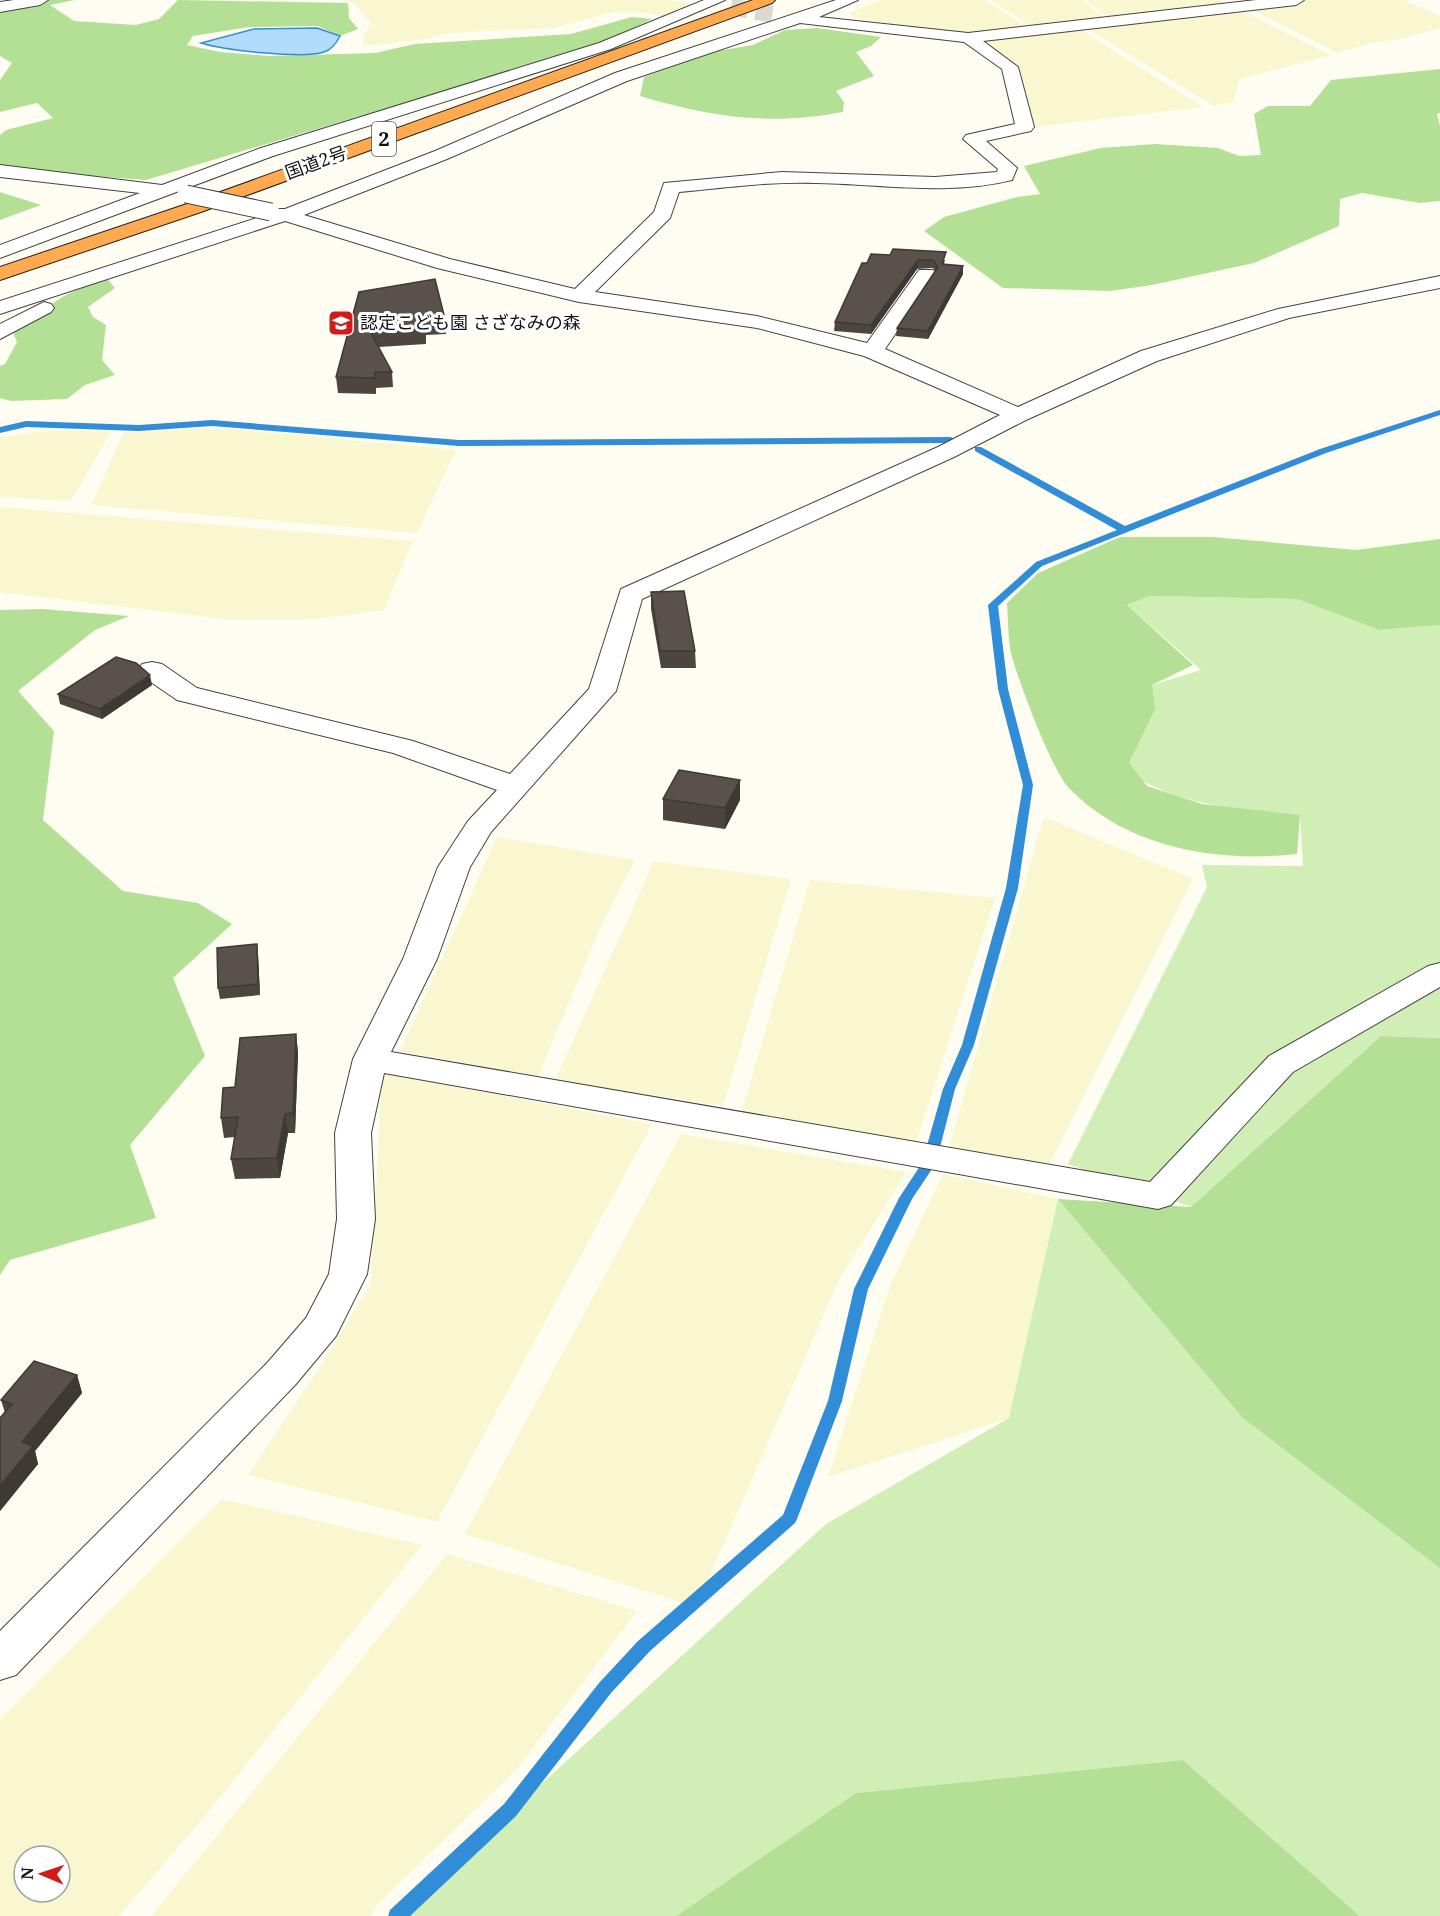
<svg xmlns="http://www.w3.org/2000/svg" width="1440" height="1916" viewBox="0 0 1440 1916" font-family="'Noto Serif','Noto Sans JP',serif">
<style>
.farmland{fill:#f8f7cf;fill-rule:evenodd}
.green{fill:#d1eeb7}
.forest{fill:#b3e095}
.water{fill:#b2dcfb;stroke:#328dd9;stroke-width:1.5}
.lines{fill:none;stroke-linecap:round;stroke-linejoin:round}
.stream{fill:#328dd9;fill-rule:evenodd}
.street-tunnel{stroke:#dbd9d0;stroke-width:17;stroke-dasharray:17 8;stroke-linecap:butt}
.street-casing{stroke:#434343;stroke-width:2}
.highway-casing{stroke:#212121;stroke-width:2}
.street{fill:#fff;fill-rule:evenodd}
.highway{fill:#ffaa50;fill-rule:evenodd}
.street-bridge-casing{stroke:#434343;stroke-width:19;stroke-linecap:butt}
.street-bridge{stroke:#fff;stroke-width:17}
.wall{fill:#4d4640}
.shaded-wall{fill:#3e3934}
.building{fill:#59514b;stroke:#3e3934;stroke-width:1.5}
.labels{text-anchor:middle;stroke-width:6;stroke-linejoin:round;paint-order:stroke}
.far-street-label{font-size:18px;fill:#101010;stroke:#fff}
.far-poi-label{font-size:18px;fill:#101010;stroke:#fff;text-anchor:start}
.shield{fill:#fff;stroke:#585858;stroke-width:1.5}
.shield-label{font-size:20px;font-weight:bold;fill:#101010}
</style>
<rect width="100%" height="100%" fill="#fffdf2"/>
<g class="farmland">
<polygon points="344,0 670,0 694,4 665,18 648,13 613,12 553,28 449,33 426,39 363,46 363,36 371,23 354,4"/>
<polygon points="881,0 985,0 1027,27 962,34 855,18 849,13"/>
<polygon points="991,0 1083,0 1105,19 1031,26"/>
<polygon points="1087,0 1220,0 1230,5 1108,18"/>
<polygon points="1311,0 1403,0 1440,16 1440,28 1404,38 1368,44 1338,53 1246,7"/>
<polygon points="1234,7 1331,55 1240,79 1233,102 1214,106 1086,28"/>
<polygon points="1079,29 1203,107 1035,127 1010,67 970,41"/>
<polygon points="193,429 232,429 456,450 417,533 91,505 124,432"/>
<polygon points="54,430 111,432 71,501 0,497 0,437"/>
<polygon points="0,507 413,541 384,610 315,619 232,620 0,592"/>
<polygon points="1044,817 1193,879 1049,1165 949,1148"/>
<polygon points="497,837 635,860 602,924 538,1076 400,1051"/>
<polygon points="654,861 791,879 723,1106 555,1080"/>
<polygon points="810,880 995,898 916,1143 742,1110"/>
<polygon points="382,1072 652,1124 437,1522 248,1475 324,1361 371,1283"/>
<polygon points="681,1134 906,1172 840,1278 696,1607 465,1534"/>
<polygon points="943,1174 1058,1199 1037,1302 1009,1418 828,1477 890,1286"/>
<path d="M222 1499 422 1545 209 1811 119 1916H0V1719ZM24 1856H60V1892H24Z"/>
<polygon points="447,1554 637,1611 518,1768 380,1902 370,1916 151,1916"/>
</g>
<g class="green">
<path d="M1150 596 1297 599 1379 630 1440 625V1038L1381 1036 1191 1207 1068 1164 1207 887 1202 865 1303 866 1300 815C1230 808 1179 807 1119 767L1152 685 1201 670 1127 605Z"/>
<polygon points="1058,1199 1440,1526 1440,1916 1360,1916 1183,1760 856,1793 676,1916 397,1916 826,1524 1009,1418"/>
</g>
<g class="forest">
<polygon points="47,0 75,0 50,5 74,21 136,25 159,19 178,0 348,3 349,18 358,29 340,36 318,26 249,27 193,36 187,45 220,52 269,56 375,53 415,44 571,34 632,17 652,19 601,44 146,180 0,169 0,135 6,130 53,118 37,103 0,112 0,80 12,63 0,56 0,8"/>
<path d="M817 28 881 37 871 46 856 52 874 76 836 91 844 102 843 112C770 126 710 117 640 96L644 77 711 52 753 45 785 30Z"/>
<polygon points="1440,69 1440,113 1437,114 1440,126 1440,201 1420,203 1362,193 1340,199 1339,226 1254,263 1152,285 1110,291 1003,288 924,231 944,217 1017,197 1040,194 1024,166 1101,148 1155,144 1218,148 1239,156 1261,155 1254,114 1268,106 1310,106 1331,80"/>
<polygon points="0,192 3,193 41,205 0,220"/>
<polygon points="105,276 115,288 88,307 93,317 106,325 102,360 115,375 85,385 67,399 11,401 0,398 0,366 5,364 17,342 12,330 64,296"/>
<path d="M1120 537H1213L1356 550 1440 539V625L1379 630 1297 599 1150 596 1127 605 1193 665 1152 685 1155 709 1129 763 1147 786 1202 804 1300 815 1297 854C1218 863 1125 848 1068 787 1052 770 1017 678 1011 653 1008 637 1008 619 1007 603L1038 573Z"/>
<polygon points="42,609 129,616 95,630 18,691 54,731 43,820 123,891 198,903 232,924 173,978 205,1056 130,1145 156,1218 10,1260 0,1275 0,610"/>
<polygon points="1381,1036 1440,1038 1440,1568 1243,1418 1058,1199 1191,1207"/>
<polygon points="1183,1760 1360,1916 676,1916 856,1793"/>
</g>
<path class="water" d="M317 28 340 36C337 42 331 50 324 52 302 59 223 50 201 43L254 29Z"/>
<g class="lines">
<g class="stream">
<polygon points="1440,410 1440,415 1326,453 1042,566 998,606 1008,689 1033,785 1018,888 974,1045 955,1089 936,1163 912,1199 868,1289 842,1401 797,1519 795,1523 650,1651 611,1693 516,1816 410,1916 388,1916 390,1910 504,1804 599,1683 638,1641 783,1515 828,1401 854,1289 899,1198 922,1163 943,1089 962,1045 1006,888 1023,785 998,689 988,605 1036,562 1117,530 975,451 975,447 981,447 1125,526 1320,449"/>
<polygon points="212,420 459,440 951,437 955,440 951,443 459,446 212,426 139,431 26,427 0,433 0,427 26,421 139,425"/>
</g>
<polyline class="street-tunnel" points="731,7 776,15"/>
<g class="street-casing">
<g id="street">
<polygon points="14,0 48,0 40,5 0,12 0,2"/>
<polygon points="704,0 725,0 611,49 273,156 0,258 0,245 140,193 0,177 0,165 162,185 261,148 599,43"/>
<path d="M836 0H858L819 17 968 33 1256 0H1304L1296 5 983 41 1018 67 1034 127 1031 131 986 141 1017 168 1012 180C948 196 880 184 816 183 770 181 724 188 679 192L670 218 595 292 757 316 867 343 919 270H933L936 274 885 349 1018 407 1141 351 1278 309 1440 276V288L1289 318 1157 361 1026 420 954 457 642 599 616 691 491 832 470 867 437 959 391 1052 1150 1182 1269 1056 1428 966 1440 963V987L1293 1072 1171 1205 1158 1209 384 1073 371 1133 375 1219 367 1274 336 1336 296 1384 16 1675 0 1680V1631L268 1362 306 1318 329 1274 337 1219 335 1133 353 1059 403 959 438 867 468 821 497 790 393 753 177 700 142 676 138 670 142 664 152 662 162 664 197 688 413 741 510 774 589 689 621 589 938 447 1000 415 864 356 757 328 579 302 437 268 285 221 0 314V301L269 214 271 209H285L435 151 615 73ZM800 23 964 42 1002 69 1015 124 966 135 963 139 998 169 997 172 935 177 782 172 664 183 654 212 575 289 450 259 304 215 447 159 627 81Z"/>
<polygon points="44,302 51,304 54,308 51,312 0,339 0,324"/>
</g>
</g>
<g class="highway-casing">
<polygon id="highway" points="753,0 775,0 772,3 201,212 0,280 0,267 187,204"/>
</g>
<use href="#street" class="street"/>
<use href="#highway" class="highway"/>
<g class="street-bridge-casing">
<polyline id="street-bridge" points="186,194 271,212"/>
</g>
<use href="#street-bridge" class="street-bridge"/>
</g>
<g class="wall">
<polygon points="871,254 945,260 944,264 963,274 928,339 896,336 897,328 935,271 933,268 917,269 871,334 834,331 835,322 867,263"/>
<polygon points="359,292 445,319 446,334 426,335 426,344 379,347 392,372 393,387 376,388 376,394 338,393 336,377"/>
<polygon points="651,592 695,651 696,668 661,668 651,609"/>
<polygon points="152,685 102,719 60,704 58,694"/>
<polygon points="740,780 740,800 725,829 663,820 663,799"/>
<polygon points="258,955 260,995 220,999 218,988"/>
<polygon points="296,1034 298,1053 295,1133 288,1133 280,1178 235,1179 231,1159 235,1137 224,1138 221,1118 235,1087"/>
<polygon points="77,1375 82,1393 35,1451 38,1464 0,1511 0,1418 5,1413 1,1400"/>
</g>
<g class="shaded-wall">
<polygon points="918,260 917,269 871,334 871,325"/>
<polygon points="963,266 963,274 928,339 928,331"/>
<polygon points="150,675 152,685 102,719 100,709"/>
<polygon points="740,780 740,800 725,829 725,808"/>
<polygon points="257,944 258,955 260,995 258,984"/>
<polygon points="296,1034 298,1053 295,1133 293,1113"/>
<polygon points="285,1114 288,1133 280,1178 277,1158"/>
<polygon points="77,1375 82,1393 35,1451 38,1464 0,1511 0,1486 22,1442"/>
</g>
<g class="building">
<polygon points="893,249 946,252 942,264 963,266 928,331 897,328 938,267 933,260 918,260 871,325 835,322 862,263 867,263 871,254 890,255"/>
<polygon points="435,279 445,319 423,320 425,329 371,333 392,372 375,372 375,378 336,377 359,292"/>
<polygon points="684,591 695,651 660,651 651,592"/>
<polygon points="116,657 136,663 150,675 100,709 58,694"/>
<polygon points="679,770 740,780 725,808 663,799"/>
<polygon points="257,944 258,984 218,988 217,948"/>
<polygon points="296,1034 293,1113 285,1114 277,1158 231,1159 238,1117 221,1118 223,1088 235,1087 240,1038"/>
<polygon points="34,1361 77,1375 22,1442 33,1446 0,1486 0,1418 12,1404 1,1400"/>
</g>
<defs>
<g id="school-square" transform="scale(1.35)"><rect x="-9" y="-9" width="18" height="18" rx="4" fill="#cd1c1a" stroke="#fff"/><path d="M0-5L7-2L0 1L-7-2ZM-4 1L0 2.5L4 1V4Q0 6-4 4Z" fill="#fff"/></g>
</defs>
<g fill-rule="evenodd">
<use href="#school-square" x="341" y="323"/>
</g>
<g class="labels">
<g class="far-street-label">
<text transform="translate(316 163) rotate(-20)" y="6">国道2号</text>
</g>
<g class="far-poi-label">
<text x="360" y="329">認定こども園 さざなみの森</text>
</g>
<rect class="shield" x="372" y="122" width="24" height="34" rx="4.5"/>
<g class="shield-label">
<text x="384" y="146">2</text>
</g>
</g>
<g transform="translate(42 1874) rotate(272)"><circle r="28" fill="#ffffff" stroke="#9f9f9f" stroke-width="1.5"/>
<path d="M0-4.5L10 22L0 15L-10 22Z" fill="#cd1c1a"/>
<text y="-9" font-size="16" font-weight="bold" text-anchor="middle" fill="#101010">N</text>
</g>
</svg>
